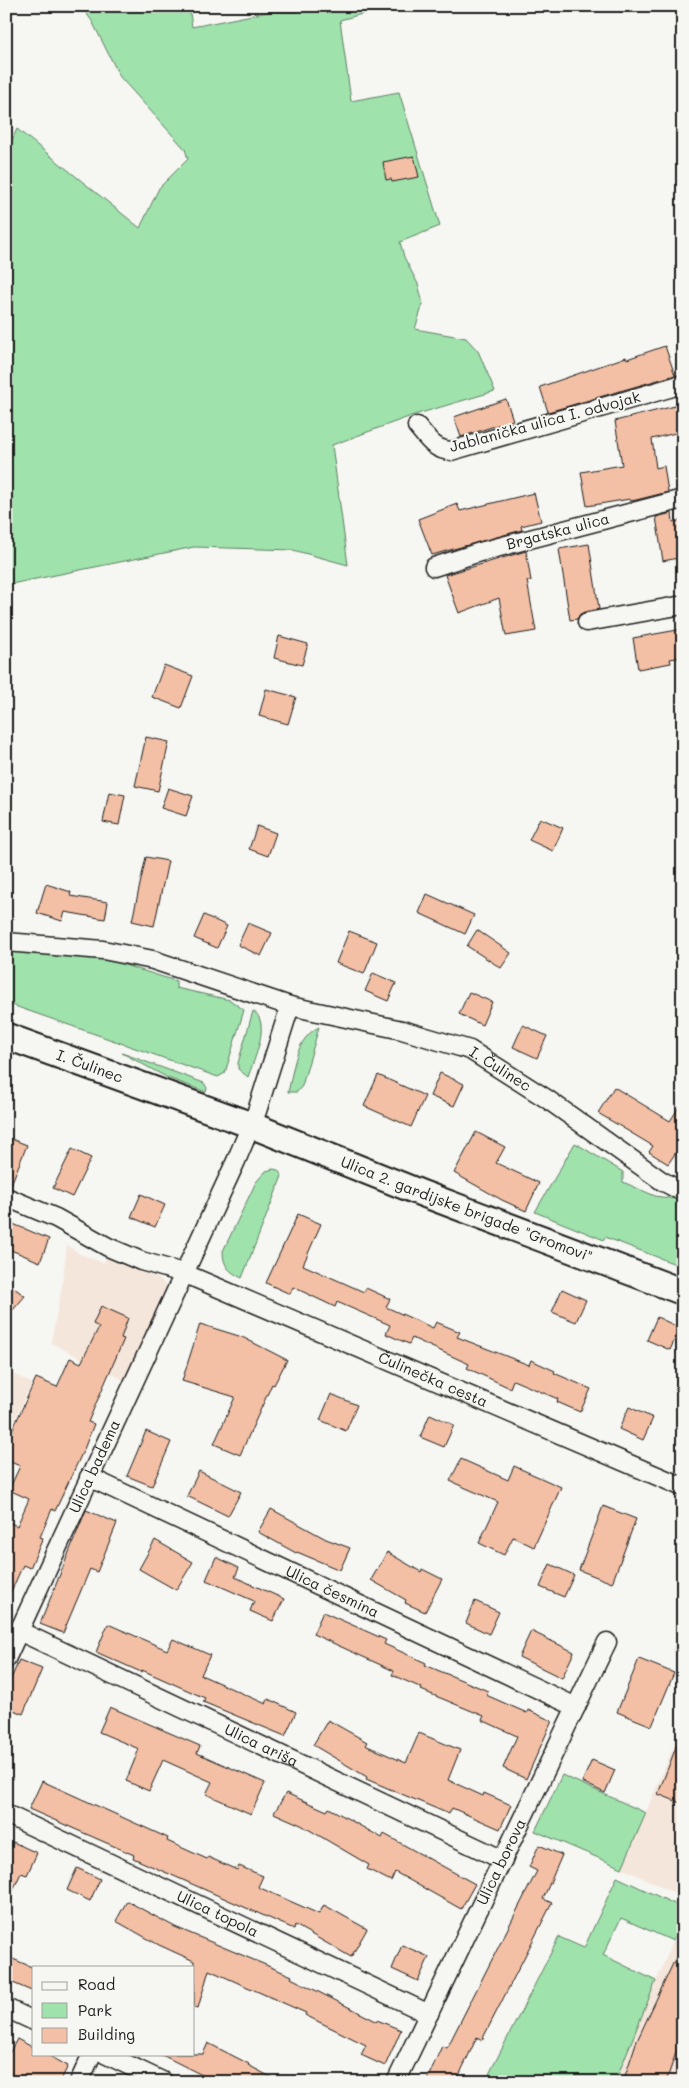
<svg xmlns="http://www.w3.org/2000/svg" width="689" height="2088" viewBox="0 0 689 2088" font-family="Mali,sans-serif">
<style>
.built{fill:#f5e6db}
.green{fill:#9fe2ac;stroke:#5e7f64}
.building{fill:#f3c0a5;stroke:#1c1c1c}
.lines{fill:none;stroke-linecap:round;stroke-linejoin:round}
.street-casing{stroke:#1c1c1c;stroke-width:21}
.secondary-casing{stroke:#1c1c1c;stroke-width:29}
.street{stroke:#f6f6f2;stroke-width:18}
.secondary{stroke:#f6f6f2;stroke-width:25}
.labels{text-anchor:middle;stroke-width:4;stroke-linejoin:round;paint-order:stroke}
.street-label{font-size:15px;fill:#1c1c1c;stroke:#f6f6f2}
</style>
<rect width="100%" height="100%" fill="#f6f6f2"/>
<filter id="ink" filterUnits="userSpaceOnUse"><feTurbulence type="fractalNoise" baseFrequency=".02" numOctaves="2"/><feDisplacementMap in="SourceGraphic" scale="10" xChannelSelector="R" yChannelSelector="G"/><feConvolveMatrix kernelMatrix="1 2 1 2 8 2 1 2 1" color-interpolation-filters="sRGB"/></filter>
<g filter="url(#ink)">
<g class="built">
<polygon points="67,1245 80,1254 103,1263 107,1256 158,1278 165,1284 167,1291 126,1381 51,1343 62,1286"/>
<polygon points="6,1371 32,1383 6,1439"/>
<polygon points="683,1621 683,1655 672,1650"/>
<polygon points="683,1725 683,1897 622,1868"/>
<polygon points="673,1941 683,1945 683,2082 615,2082"/>
</g>
<g class="green">
<polygon points="81,6 189,6 192,27 272,11 296,12 296,6 391,6 340,20 351,101 399,92 440,226 400,242 404,257 418,284 423,304 415,329 466,338 478,351 495,391 414,415 332,445 348,565 293,550 194,547 6,585 6,153 17,129 140,228 159,188 188,159 185,149 120,77 92,21"/>
<polygon points="6,950 118,958 118,963 176,981 176,988 230,1000 244,1010 225,1073 218,1077 6,1003"/>
<path d="M253 1011C272 1022 253 1062 248 1077L238 1069V1063Z"/>
<path d="M319 1027 302 1086 297 1092H288C294 1069 295 1039 319 1027Z"/>
<polygon points="122,1053 204,1083 207,1088 206,1092 168,1078"/>
<polygon points="575,1143 623,1172 623,1182 655,1196 683,1200 683,1267 605,1237 604,1240 535,1212"/>
<path d="M273 1169 278 1170 282 1176 242 1278C229 1272 223 1266 223 1251L256 1182 266 1171Z"/>
<polygon points="562,1775 646,1813 622,1868 535,1831"/>
<polygon points="617,1877 683,1908 683,1922 673,1941 621,1918 603,1955 656,1981 615,2082 485,2082 559,1937 584,1948"/>
</g>
<g class="building">
<polygon points="414,156 419,177 392,182 391,179 386,180 383,162"/>
<polygon points="665,346 675,375 548,412 540,387 626,357 627,359"/>
<polygon points="506,399 513,420 461,437 454,417"/>
<polygon points="683,404 683,431 652,439 656,468 664,466 668,492 636,500 630,501 630,499 587,506 581,472 622,465 615,421"/>
<polygon points="534,493 541,521 521,526 522,530 432,555 418,519 457,504 460,511"/>
<polygon points="672,513 673,522 683,520 683,557 663,561 656,517"/>
<polygon points="589,544 599,609 585,612 580,614 577,619 570,620 559,549"/>
<polygon points="526,551 531,581 527,581 536,631 506,636 499,598 459,613 445,575"/>
<polygon points="683,629 683,657 670,659 671,663 638,669 633,638"/>
<polygon points="279,636 308,644 302,665 274,658"/>
<polygon points="164,665 193,676 181,708 152,697"/>
<polygon points="266,689 296,697 288,724 259,716"/>
<polygon points="146,737 169,742 158,791 135,786"/>
<polygon points="168,788 193,796 186,816 161,808"/>
<polygon points="109,792 125,795 119,825 103,822"/>
<polygon points="540,818 563,828 553,851 529,840"/>
<polygon points="257,826 276,833 268,856 249,849"/>
<polygon points="146,857 168,861 154,926 132,921"/>
<polygon points="46,884 71,892 70,896 108,902 105,919 65,912 62,921 37,913"/>
<polygon points="427,894 474,915 465,934 419,913"/>
<polygon points="204,915 227,926 217,948 194,938"/>
<polygon points="248,923 272,933 261,956 238,945"/>
<polygon points="477,930 511,953 501,968 467,946"/>
<polygon points="349,931 377,942 364,974 336,963"/>
<polygon points="373,973 396,983 388,1001 365,991"/>
<polygon points="469,992 492,1002 482,1025 459,1014"/>
<polygon points="523,1025 547,1036 537,1058 513,1047"/>
<polygon points="440,1073 464,1084 454,1106 430,1096"/>
<polygon points="378,1075 425,1096 411,1127 364,1106"/>
<polygon points="614,1087 670,1121 683,1101 683,1142 668,1164 649,1152 653,1146 598,1113"/>
<polygon points="476,1132 505,1147 496,1163 539,1183 526,1211 502,1200 454,1173"/>
<polygon points="6,1137 27,1145 10,1187 6,1187"/>
<polygon points="72,1149 91,1158 72,1197 53,1188"/>
<polygon points="141,1194 165,1205 155,1227 131,1217"/>
<polygon points="298,1214 321,1224 303,1265 364,1292 366,1288 390,1299 386,1307 433,1328 436,1322 460,1332 457,1337 529,1365 531,1360 555,1371 554,1373 591,1389 580,1412 557,1402 558,1399 513,1380 510,1388 467,1368 469,1364 412,1338 409,1344 386,1334 390,1325 337,1302 335,1307 293,1287 290,1294 266,1283"/>
<polygon points="6,1221 49,1239 40,1262 6,1248"/>
<polygon points="6,1282 25,1296 6,1318"/>
<polygon points="562,1289 586,1300 576,1322 552,1312"/>
<polygon points="101,1306 128,1318 121,1338 124,1339 88,1422 94,1424 84,1449 55,1511 52,1509 40,1537 43,1538 30,1568 23,1565 6,1603 6,1521 17,1526 29,1499 9,1490 20,1466 6,1460 6,1444 36,1378 57,1387 70,1358 81,1363 99,1327 93,1324"/>
<polygon points="657,1317 680,1328 670,1350 647,1340"/>
<polygon points="200,1324 242,1337 287,1360 274,1385 272,1384 240,1455 214,1444 235,1397 182,1381"/>
<polygon points="331,1394 357,1405 346,1431 320,1420"/>
<polygon points="629,1407 653,1418 643,1440 619,1429"/>
<polygon points="430,1414 454,1425 444,1447 420,1437"/>
<polygon points="146,1431 171,1442 152,1486 127,1476"/>
<polygon points="461,1459 508,1480 514,1466 561,1487 534,1547 513,1537 504,1555 479,1543 498,1502 450,1481"/>
<polygon points="199,1471 241,1492 228,1516 187,1496"/>
<polygon points="603,1506 636,1519 612,1583 579,1570"/>
<polygon points="271,1509 326,1539 350,1548 340,1570 297,1552 296,1553 258,1532"/>
<polygon points="86,1510 117,1523 97,1572 90,1569 63,1633 40,1624"/>
<polygon points="155,1540 193,1562 176,1590 139,1569"/>
<polygon points="387,1552 421,1572 422,1569 442,1579 425,1612 405,1603 406,1600 371,1580"/>
<polygon points="216,1557 239,1568 235,1577 284,1599 273,1621 250,1611 254,1601 206,1580"/>
<polygon points="550,1564 574,1575 564,1597 540,1587"/>
<polygon points="475,1601 499,1612 489,1634 466,1623"/>
<polygon points="323,1612 386,1640 384,1644 426,1663 425,1665 488,1691 486,1695 527,1713 528,1710 552,1721 526,1779 503,1768 517,1736 482,1720 484,1716 421,1690 422,1688 392,1675 394,1671 313,1634"/>
<polygon points="108,1624 167,1650 173,1639 210,1655 201,1675 266,1704 268,1699 296,1712 285,1736 203,1702 205,1698 142,1670 141,1672 96,1652"/>
<polygon points="531,1631 574,1652 562,1678 519,1657"/>
<polygon points="639,1659 674,1673 652,1726 617,1712"/>
<polygon points="19,1660 42,1669 23,1714 6,1707 6,1691"/>
<polygon points="110,1707 200,1746 197,1753 265,1783 251,1814 206,1794 212,1782 163,1760 149,1791 126,1781 139,1749 99,1732"/>
<polygon points="328,1720 367,1742 365,1745 406,1763 419,1733 460,1750 448,1780 483,1796 484,1793 511,1805 500,1829 452,1808 449,1814 366,1779 367,1777 313,1745"/>
<polygon points="681,1734 683,1734 683,1804 658,1794"/>
<polygon points="592,1760 615,1770 605,1793 582,1782"/>
<polygon points="42,1781 168,1838 167,1841 207,1859 208,1857 237,1870 239,1866 263,1876 258,1887 319,1914 324,1905 367,1929 351,1957 295,1925 294,1929 133,1858 134,1855 29,1809"/>
<polygon points="286,1793 327,1811 329,1808 382,1838 384,1834 475,1884 461,1909 395,1872 391,1881 367,1869 369,1865 301,1825 274,1813"/>
<polygon points="13,1842 37,1853 27,1875 21,1873 6,1905 6,1858"/>
<polygon points="539,1845 562,1855 543,1899 552,1903 482,2040 477,2037 456,2082 426,2082 442,2046 447,2048 537,1871 529,1867"/>
<polygon points="77,1868 100,1879 90,1901 67,1890"/>
<polygon points="127,1901 175,1927 292,1976 291,1978 376,2021 377,2020 401,2030 385,2066 361,2055 366,2045 305,2015 306,2013 209,1970 198,2008 194,2007 194,1961 159,1945 116,1921"/>
<polygon points="683,1942 683,2032 666,2082 623,2082 636,2043"/>
<polygon points="402,1945 429,1957 418,1981 392,1969"/>
<polygon points="6,1956 34,1968 34,1992 6,1980"/>
<polygon points="17,2039 34,2048 34,2054 46,2054 68,2066 60,2082 25,2082 6,2072 6,2059"/>
<polygon points="208,2043 249,2064 248,2065 280,2082 216,2082 160,2054 203,2054"/>
</g>
<g class="lines">
<g class="street-casing">
<g id="street">
<path d="M417 426C428 439 434 450 451 451L683 384"/>
<path id="s1" d="M434 567 480 552 683 499"/>
<polyline points="587,622 683,605"/>
<path id="s2" d="M6 942 103 950 153 960 290 1006 402 1030 470 1050 547 1099 662 1181 683 1192"/>
<path id="s3" d="M6 1197 56 1218 108 1247 141 1261 183 1273 221 1289 683 1487"/>
<path id="s4" d="M89 1477 576 1707"/>
<path id="s5" d="M19 1631 503 1860"/>
<path id="s6" d="M6 1659 236 1161 257 1111 290 1006"/>
<path id="s7" d="M6 1814 429 2014"/>
<polyline points="6,2008 34,2021"/>
<polyline points="105,2054 164,2082"/>
<polyline points="79,2082 92,2054"/>
<path id="s8" d="M396 2082 607 1642"/>
</g>
</g>
<g class="secondary-casing">
<g id="secondary">
<path id="s9" d="M6 1036 251 1125 421 1193 683 1292"/>
</g>
</g>
<use href="#street" class="street"/>
<use href="#secondary" class="secondary"/>
</g>
</g>
<g class="labels">
<g class="street-label">
<text transform="translate(545 422) rotate(-15)" y="5">Jablanička ulica I. odvojak</text>
<text dy="5" stroke="none"><textPath href="#s1" startOffset="129">Brgatska ulica</textPath></text>
<text dy="5" stroke="none"><textPath href="#s9" startOffset="89">I. Čulinec</textPath></text>
<text dy="5" stroke="none"><textPath href="#s2" startOffset="514">I. Čulinec</textPath></text>
<text dy="5" stroke="none"><textPath href="#s9" startOffset="492">Ulica 2. gardijske brigade "Gromovi"</textPath></text>
<text dy="5" stroke="none"><textPath href="#s3" startOffset="465">Čulinečka cesta</textPath></text>
<text dy="5" stroke="none"><textPath href="#s6" startOffset="212">Ulica badema</textPath></text>
<text dy="5" stroke="none"><textPath href="#s4" startOffset="269">Ulica česmina</textPath></text>
<text dy="5" stroke="none"><textPath href="#s5" startOffset="268">Ulica ariša</textPath></text>
<text dy="5" stroke="none"><textPath href="#s8" startOffset="244">Ulica borova</textPath></text>
<text dy="5" stroke="none"><textPath href="#s7" startOffset="234">Ulica topola</textPath></text>
</g>
</g>
<rect width="689" height="2088" fill="none" stroke="#f6f6f2" stroke-width="25"/>
<rect x="12" y="12" width="664" height="2063" fill="none" stroke="#1c1c1c" stroke-width="2" filter="url(#ink)"/>
<rect x="32" y="1966" width="162" height="90" fill="#f6f6f2" stroke="#9f9f9c"/>
<rect x="42" y="1982" width="25" height="8" fill="#f6f6f2" stroke="#9f9f9c"/>
<text x="78" y="1990" font-size="15" fill="#1c1c1c">Road</text>
<rect x="42" y="2003" width="25" height="15" fill="#9fe2ac" stroke="#9f9f9c"/>
<text x="78" y="2016" font-size="15" fill="#1c1c1c">Park</text>
<rect x="42" y="2028" width="25" height="15" fill="#f3c0a5" stroke="#9f9f9c"/>
<text x="78" y="2040" font-size="15" fill="#1c1c1c">Building</text>
</svg>
